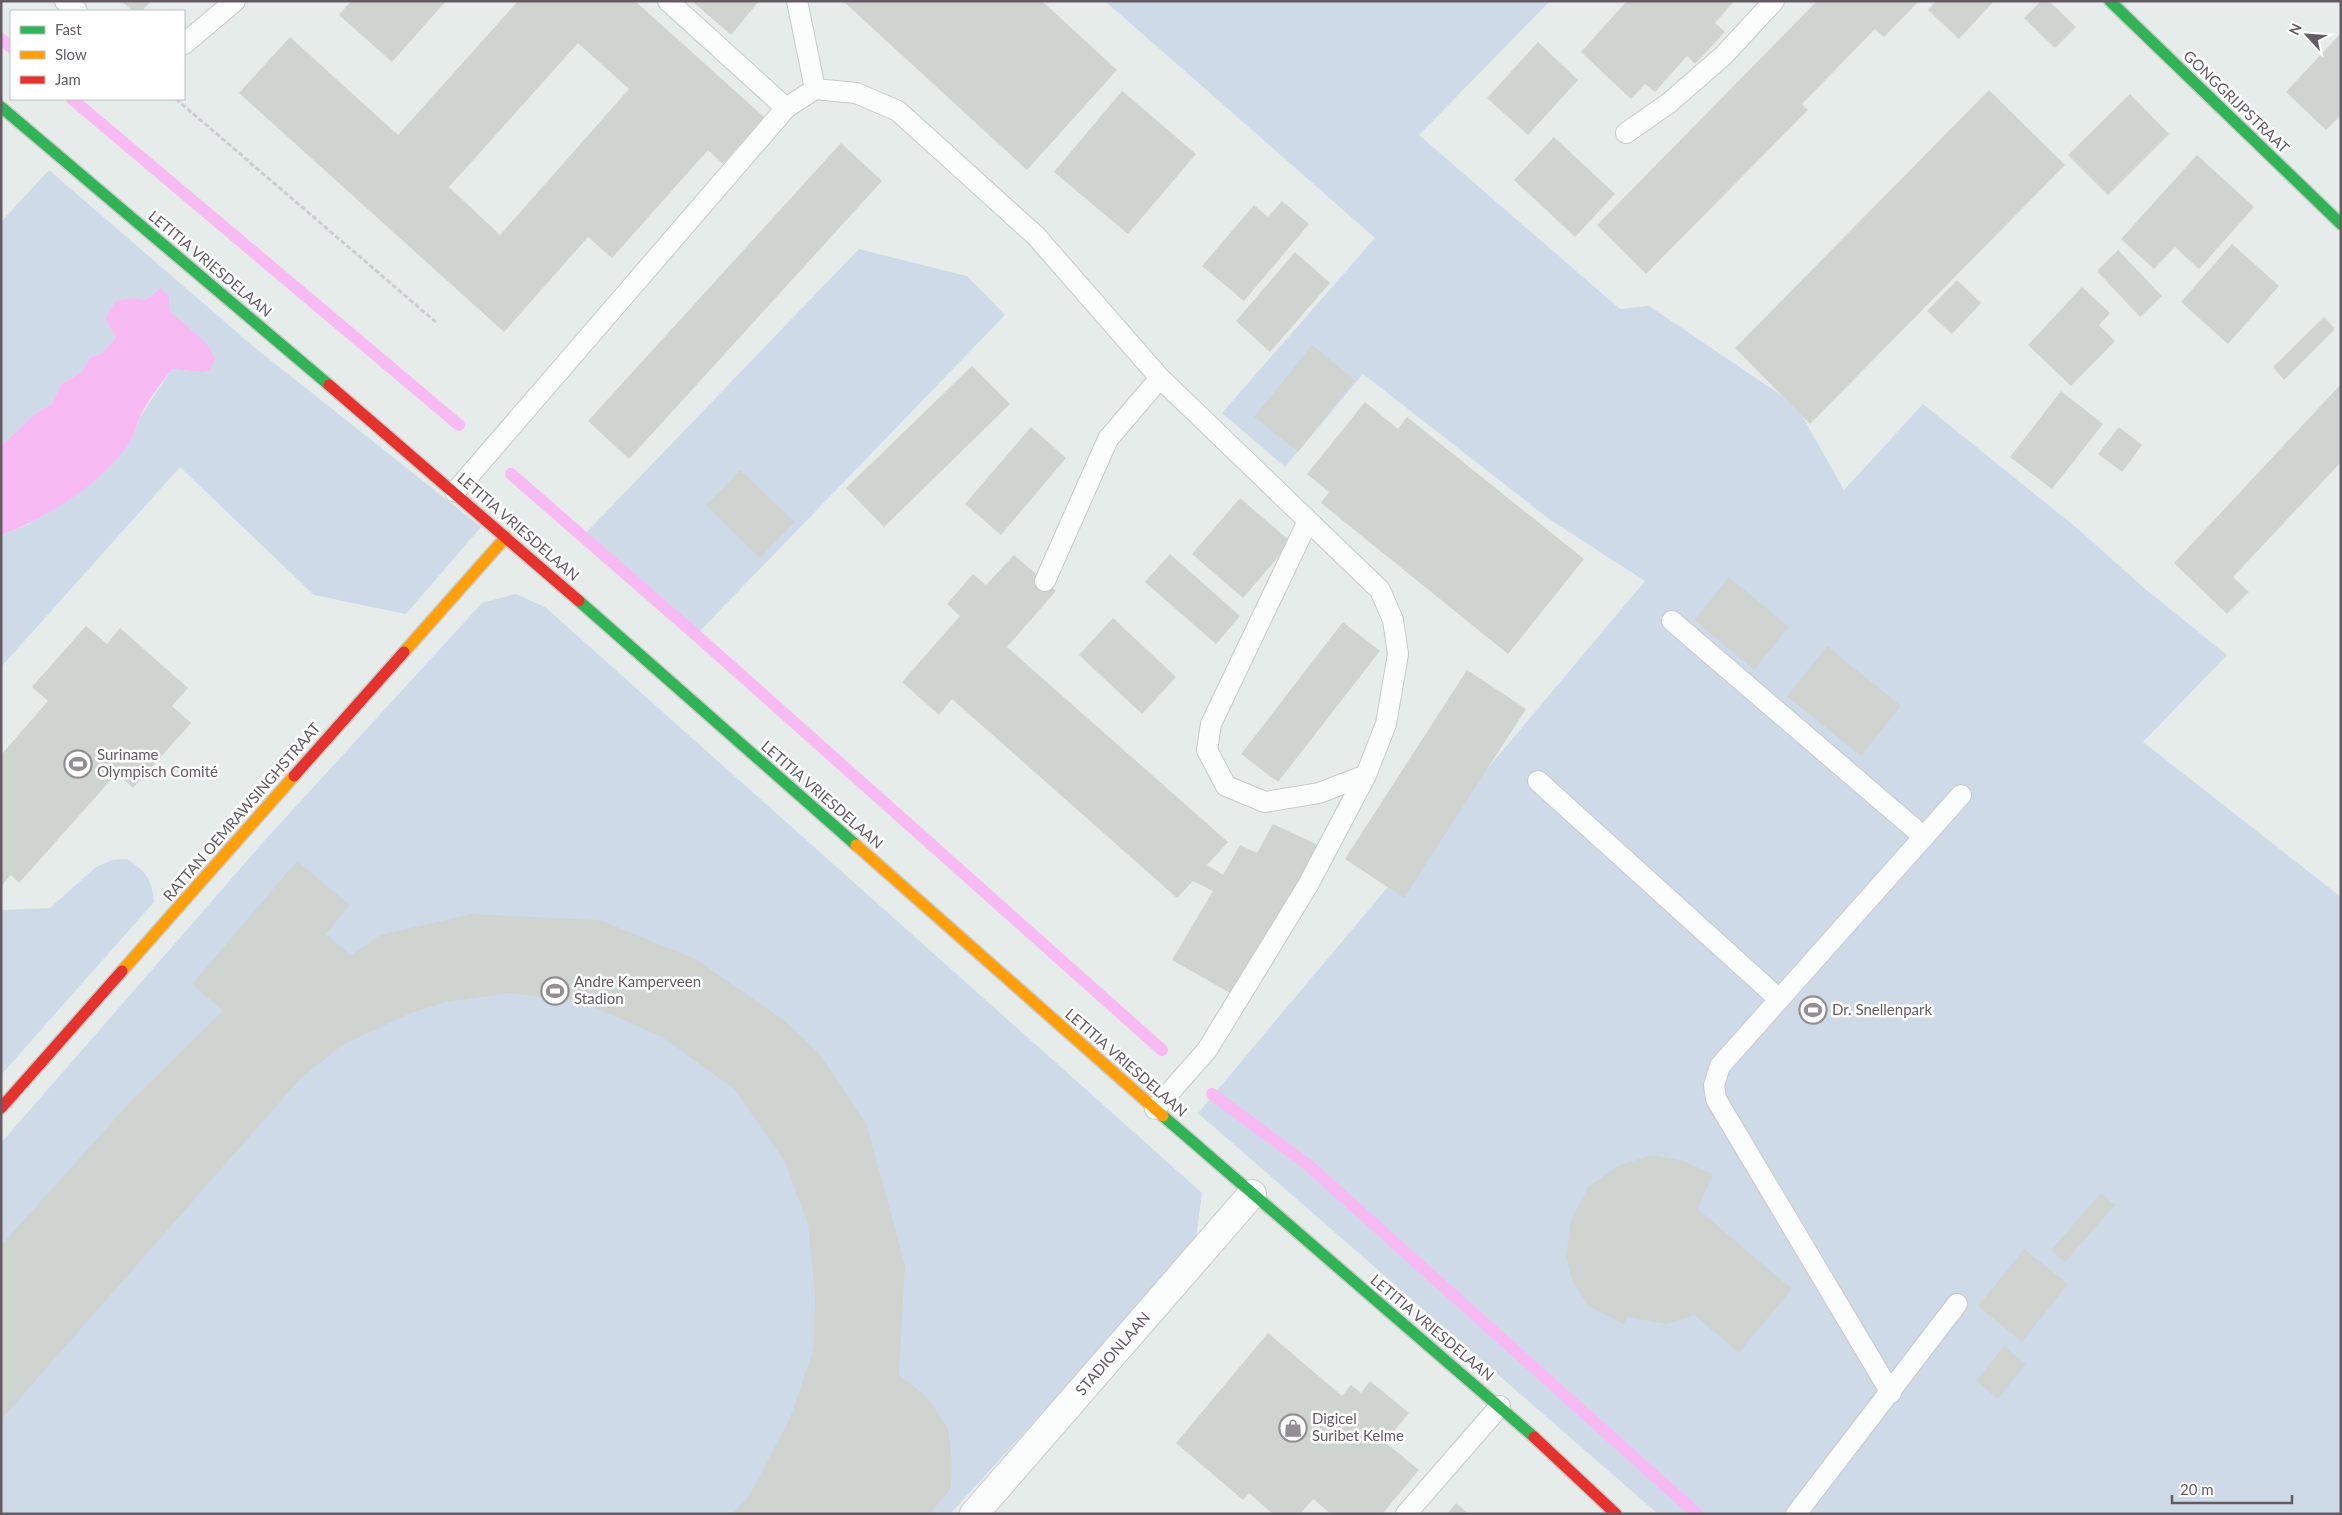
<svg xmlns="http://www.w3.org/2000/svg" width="2342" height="1515" viewBox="0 0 2342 1515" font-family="Lato,sans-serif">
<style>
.green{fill:#cfdae9}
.water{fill:#f8baf2}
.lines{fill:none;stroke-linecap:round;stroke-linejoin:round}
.stream{stroke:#f8baf2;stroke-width:12}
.building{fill:#d0d4d1;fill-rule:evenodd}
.lane-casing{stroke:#c8c9c9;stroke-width:22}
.street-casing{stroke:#c8c9c9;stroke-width:30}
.fast-casing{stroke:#cac9cb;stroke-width:14}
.slow-casing{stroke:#cac9cb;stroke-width:14}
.jam-casing{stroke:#cac9cb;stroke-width:14}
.path{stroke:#ccccd2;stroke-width:3;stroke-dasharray:5 2.5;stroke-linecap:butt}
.lane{stroke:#fbfcfc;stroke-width:20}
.street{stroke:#fbfcfc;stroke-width:28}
.fast{stroke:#30b455;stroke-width:11}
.slow{stroke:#ff9f0a;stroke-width:11}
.jam{stroke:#e5322d;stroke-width:11}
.labels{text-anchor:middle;stroke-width:5;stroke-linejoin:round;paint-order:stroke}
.street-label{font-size:15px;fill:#655b63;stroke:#fff}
.poi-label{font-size:15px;fill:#655b63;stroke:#fff;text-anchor:start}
</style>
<rect width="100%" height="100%" fill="#e6ece9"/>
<g class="green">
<polygon points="1105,1 1550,1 1419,135 1620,309 1649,306 1796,405 1844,490 1923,404 2078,529 2144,588 2227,655 2143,742 2341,897 2341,1514 1658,1514 1198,1113 1645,581 1549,519 1363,374 1285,467 1222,413 1375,238"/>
<polygon points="49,170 254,347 481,527 406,614 314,595 180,467 1,667 1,535 29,524 131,441 140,417 172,369 200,372 179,319 170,311 169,297 146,300 133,298 105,319 116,337 102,353 89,358 82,372 61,384 52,404 36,413 1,446 1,222"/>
<polygon points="859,249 967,276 1005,315 696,635 582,537"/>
<polygon points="516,594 545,607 1202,1193 1196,1238 1115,1333 950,1514 1,1514 1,1143 266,839 482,603"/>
<path d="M127 859C146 872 152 878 154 902L1 1075V910L50 908 96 867 112 860Z"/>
</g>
<path class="water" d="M161 288 169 297 170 311 207 344 215 358 210 370 200 372 172 369C161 384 148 399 140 417 136 424 135 434 130 442 100 485 49 517 1 535V446L36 413 52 404 61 384 82 372 89 358 102 353 116 337 105 319 116 301 133 298 146 300Z"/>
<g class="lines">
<g class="stream">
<polyline points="1,39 11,47"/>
<polyline points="72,99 459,425"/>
<polyline points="511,474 696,635 1162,1050"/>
<polyline points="1212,1094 1307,1164 1697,1514"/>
</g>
</g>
<g class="building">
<polygon points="121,1 151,1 142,11 133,11"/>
<polygon points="351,1 446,1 392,62 339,15"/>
<path d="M518 1H635L764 117 723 164 708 150 612 258 588 237 504 332 239 93 290 37 398 135ZM578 43 629 89 500 235 449 187Z"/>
<polygon points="692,1 759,1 731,35"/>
<polygon points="843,1 1042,1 1117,70 1027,170"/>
<polygon points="1627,1 1734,1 1715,23 1725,32 1695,64 1687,56 1655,92 1645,84 1631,99 1581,52"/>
<polygon points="1817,1 1919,1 1884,37 1875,29 1802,104 1808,110 1646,274 1597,225"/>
<polygon points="1936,1 1994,1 1959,39 1928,10"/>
<polygon points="2041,1 2049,1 2076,27 2055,48 2024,18"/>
<polygon points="2341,33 2341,115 2326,130 2286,92"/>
<polygon points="1538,42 1578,80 1528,135 1487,98"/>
<polygon points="1989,90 2065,165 1810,424 1735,348"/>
<polygon points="1122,91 1196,154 1128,234 1054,172"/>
<polygon points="2130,94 2169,134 2108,195 2068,155"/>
<polygon points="1554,137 1615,194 1575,237 1514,180"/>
<polygon points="841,143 882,181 629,459 588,421"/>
<polygon points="2197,155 2254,207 2199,269 2175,247 2154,269 2121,239"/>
<polygon points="1282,201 1309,224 1244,301 1202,266 1254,205 1268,217"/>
<polygon points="2232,244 2279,286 2228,344 2181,302"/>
<polygon points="2118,250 2162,296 2140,317 2097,271"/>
<polygon points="1295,252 1330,283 1270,352 1236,321"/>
<polygon points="1957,280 1981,303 1952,334 1927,311"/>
<polygon points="2082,287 2110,313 2099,325 2115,341 2071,386 2028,345"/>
<polygon points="2324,317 2335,329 2284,380 2273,367"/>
<polygon points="1312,345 1355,380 1298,452 1254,417"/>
<polygon points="972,366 1010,404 884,527 846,488"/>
<polygon points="2341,384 2341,462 2233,577 2249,592 2227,614 2174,563"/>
<polygon points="2061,391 2103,424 2052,489 2010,457"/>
<polygon points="1365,402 1398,429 1407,417 1584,559 1508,654 1321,503 1329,492 1307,474"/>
<polygon points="1031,427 1066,458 1001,535 965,504"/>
<polygon points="2119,427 2142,445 2122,472 2098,454"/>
<polygon points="740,470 795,522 760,558 706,505"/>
<polygon points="1240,498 1291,542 1243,598 1192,554"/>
<polygon points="1170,554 1240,616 1216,644 1145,582"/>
<polygon points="1014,555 1056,591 1007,647 1228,842 1207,865 1223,875 1240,845 1257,853 1273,824 1322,847 1239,998 1172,960 1213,891 1193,881 1177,898 952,699 939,715 902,682 960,616 947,604 973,574 986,585"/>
<polygon points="1729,577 1789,627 1754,670 1694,620"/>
<polygon points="1113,618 1176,677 1142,714 1079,655"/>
<polygon points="1343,622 1380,651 1278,782 1241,754"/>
<polygon points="86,626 107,644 120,628 188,688 172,706 191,723 133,788 117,773 19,883 11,875 1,886 1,755 48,701 32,687"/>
<polygon points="1827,646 1901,706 1861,756 1787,696"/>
<polygon points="1467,670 1526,709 1404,898 1345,859"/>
<polygon points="297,861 350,905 326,934 351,955 380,935 472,914 600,920 696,959 784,1020 819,1053 867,1125 905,1265 899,1375 927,1397 948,1428 952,1461 951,1489 929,1514 732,1514 749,1496 790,1418 814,1348 815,1295 808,1225 784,1160 734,1089 662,1037 582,1002 510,993 446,1002 411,1013 341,1046 300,1079 1,1420 1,1245 132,1100 223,1011 192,984"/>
<polygon points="1651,1155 1681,1160 1713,1174 1698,1209 1792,1289 1739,1353 1694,1315 1667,1324 1627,1317 1624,1324 1588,1306 1572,1280 1566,1256 1571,1220 1588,1187 1617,1166"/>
<polygon points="2101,1193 2115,1205 2065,1262 2051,1250"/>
<polygon points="2024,1249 2068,1284 2022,1342 1978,1306"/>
<polygon points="1268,1333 1342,1396 1351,1385 1361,1393 1370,1381 1409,1413 1385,1442 1419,1470 1382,1514 1331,1514 1313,1499 1300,1514 1273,1514 1249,1493 1243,1500 1176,1443"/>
<polygon points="2004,1346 2026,1364 1998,1399 1976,1381"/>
<polygon points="1456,1503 1469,1514 1447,1514"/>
</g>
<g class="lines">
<g class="lane-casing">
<g id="lane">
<polyline points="65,1 77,11"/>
<polyline points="797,1 815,89"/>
<polyline points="184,44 235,1"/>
<polyline points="786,108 815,89 856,93 898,111 1036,236 1160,378 1380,590 1393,620 1398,654 1386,724 1366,775 1308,885 1207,1050 1155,1109"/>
<polyline points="1626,133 1669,103 1724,55 1774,1"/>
<polyline points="455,492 786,108 668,1"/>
<polyline points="1308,521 1211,724 1207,750 1226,786 1265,802 1319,793 1366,775"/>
<polyline points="1045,581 1108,439 1160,378"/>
<polyline points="1672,621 1924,837"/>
<polyline points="1538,781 1779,999"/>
<polyline points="1891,1393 1716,1099 1714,1085 1720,1066 1961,795"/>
<polyline points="1406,1514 1500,1406"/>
<polyline points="1796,1514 1957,1304"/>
</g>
</g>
<g class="street-casing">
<polyline id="street" points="974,1514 1252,1194"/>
</g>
<g class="fast-casing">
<g id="fast">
<polyline points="2110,1 2341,224"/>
<polyline points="1,107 329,385"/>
<polyline points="579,601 856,845"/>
<polyline points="1163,1116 1534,1437"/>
</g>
</g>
<g class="slow-casing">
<g id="slow">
<polyline points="404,652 506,537"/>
<polyline points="856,845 1163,1116"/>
<polyline points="122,971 294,776"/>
</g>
</g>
<g class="jam-casing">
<g id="jam">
<polyline points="329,385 579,601"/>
<polyline points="294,776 404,652"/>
<polyline points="1,1108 122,971"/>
<polyline points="1534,1437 1616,1514"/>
</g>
</g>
<polyline class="path" points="176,99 437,323"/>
<use href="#lane" class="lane"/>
<use href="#street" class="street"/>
<use href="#fast" class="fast"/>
<use href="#slow" class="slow"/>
<use href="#jam" class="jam"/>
</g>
<defs>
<g id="stadium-ring" transform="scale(1.4375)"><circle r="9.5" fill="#fff" stroke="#928e92" stroke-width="1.5"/><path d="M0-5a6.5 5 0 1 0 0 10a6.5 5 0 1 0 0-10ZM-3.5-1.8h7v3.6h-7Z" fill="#928e92"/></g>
<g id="shop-ring" transform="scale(1.4375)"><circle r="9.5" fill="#fff" stroke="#928e92" stroke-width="1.5"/><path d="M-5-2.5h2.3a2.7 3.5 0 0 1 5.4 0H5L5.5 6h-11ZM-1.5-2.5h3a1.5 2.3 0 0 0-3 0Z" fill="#928e92"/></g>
</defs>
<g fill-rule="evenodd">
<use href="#stadium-ring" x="78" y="764"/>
<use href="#stadium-ring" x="555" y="991"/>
<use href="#stadium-ring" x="1813" y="1010"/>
<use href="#shop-ring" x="1293" y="1428"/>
</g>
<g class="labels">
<g class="street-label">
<text transform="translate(2236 102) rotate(44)" y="5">GONGGRIJPSTRAAT</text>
<text transform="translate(210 264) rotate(40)" y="5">LETITIA VRIESDELAAN</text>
<text transform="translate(518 527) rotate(41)" y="5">LETITIA VRIESDELAAN</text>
<text transform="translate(822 795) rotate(41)" y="5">LETITIA VRIESDELAAN</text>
<text transform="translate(242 812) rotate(-49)" y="5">RATTAN OEMRAWSINGHSTRAAT</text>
<text transform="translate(1126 1063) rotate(41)" y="5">LETITIA VRIESDELAAN</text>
<text transform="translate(1432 1328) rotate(40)" y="5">LETITIA VRIESDELAAN</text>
<text transform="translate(1113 1354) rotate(-49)" y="5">STADIONLAAN</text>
</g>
<g class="poi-label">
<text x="97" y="760">Suriname<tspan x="97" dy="17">Olympisch Comité</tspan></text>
<text x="574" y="987">Andre Kamperveen<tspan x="574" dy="17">Stadion</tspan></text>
<text x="1832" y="1015">Dr. Snellenpark</text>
<text x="1312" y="1424">Digicel<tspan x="1312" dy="17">Suribet Kelme</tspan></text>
</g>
</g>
<rect width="2342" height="1515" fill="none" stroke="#655b63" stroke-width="5"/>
<rect x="10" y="10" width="175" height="90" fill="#ffffff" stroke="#c1bdc1"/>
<rect x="20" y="26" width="25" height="8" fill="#30b455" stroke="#c1bdc1"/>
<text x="55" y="35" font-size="15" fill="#655b63">Fast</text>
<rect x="20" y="51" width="25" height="8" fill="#ff9f0a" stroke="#c1bdc1"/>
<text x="55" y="60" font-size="15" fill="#655b63">Slow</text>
<rect x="20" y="76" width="25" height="8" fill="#e5322d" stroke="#c1bdc1"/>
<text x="55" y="85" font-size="15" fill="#655b63">Jam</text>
<g transform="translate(2307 35) rotate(296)" stroke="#ffffff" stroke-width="4" paint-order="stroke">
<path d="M0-4L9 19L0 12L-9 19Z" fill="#655b63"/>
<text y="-8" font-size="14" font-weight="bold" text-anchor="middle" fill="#655b63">N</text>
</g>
<path d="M2172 1495v8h120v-8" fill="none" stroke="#655b63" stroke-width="2.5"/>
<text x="2180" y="1495" font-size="15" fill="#655b63" stroke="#ffffff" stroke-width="4" paint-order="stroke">20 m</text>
</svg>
